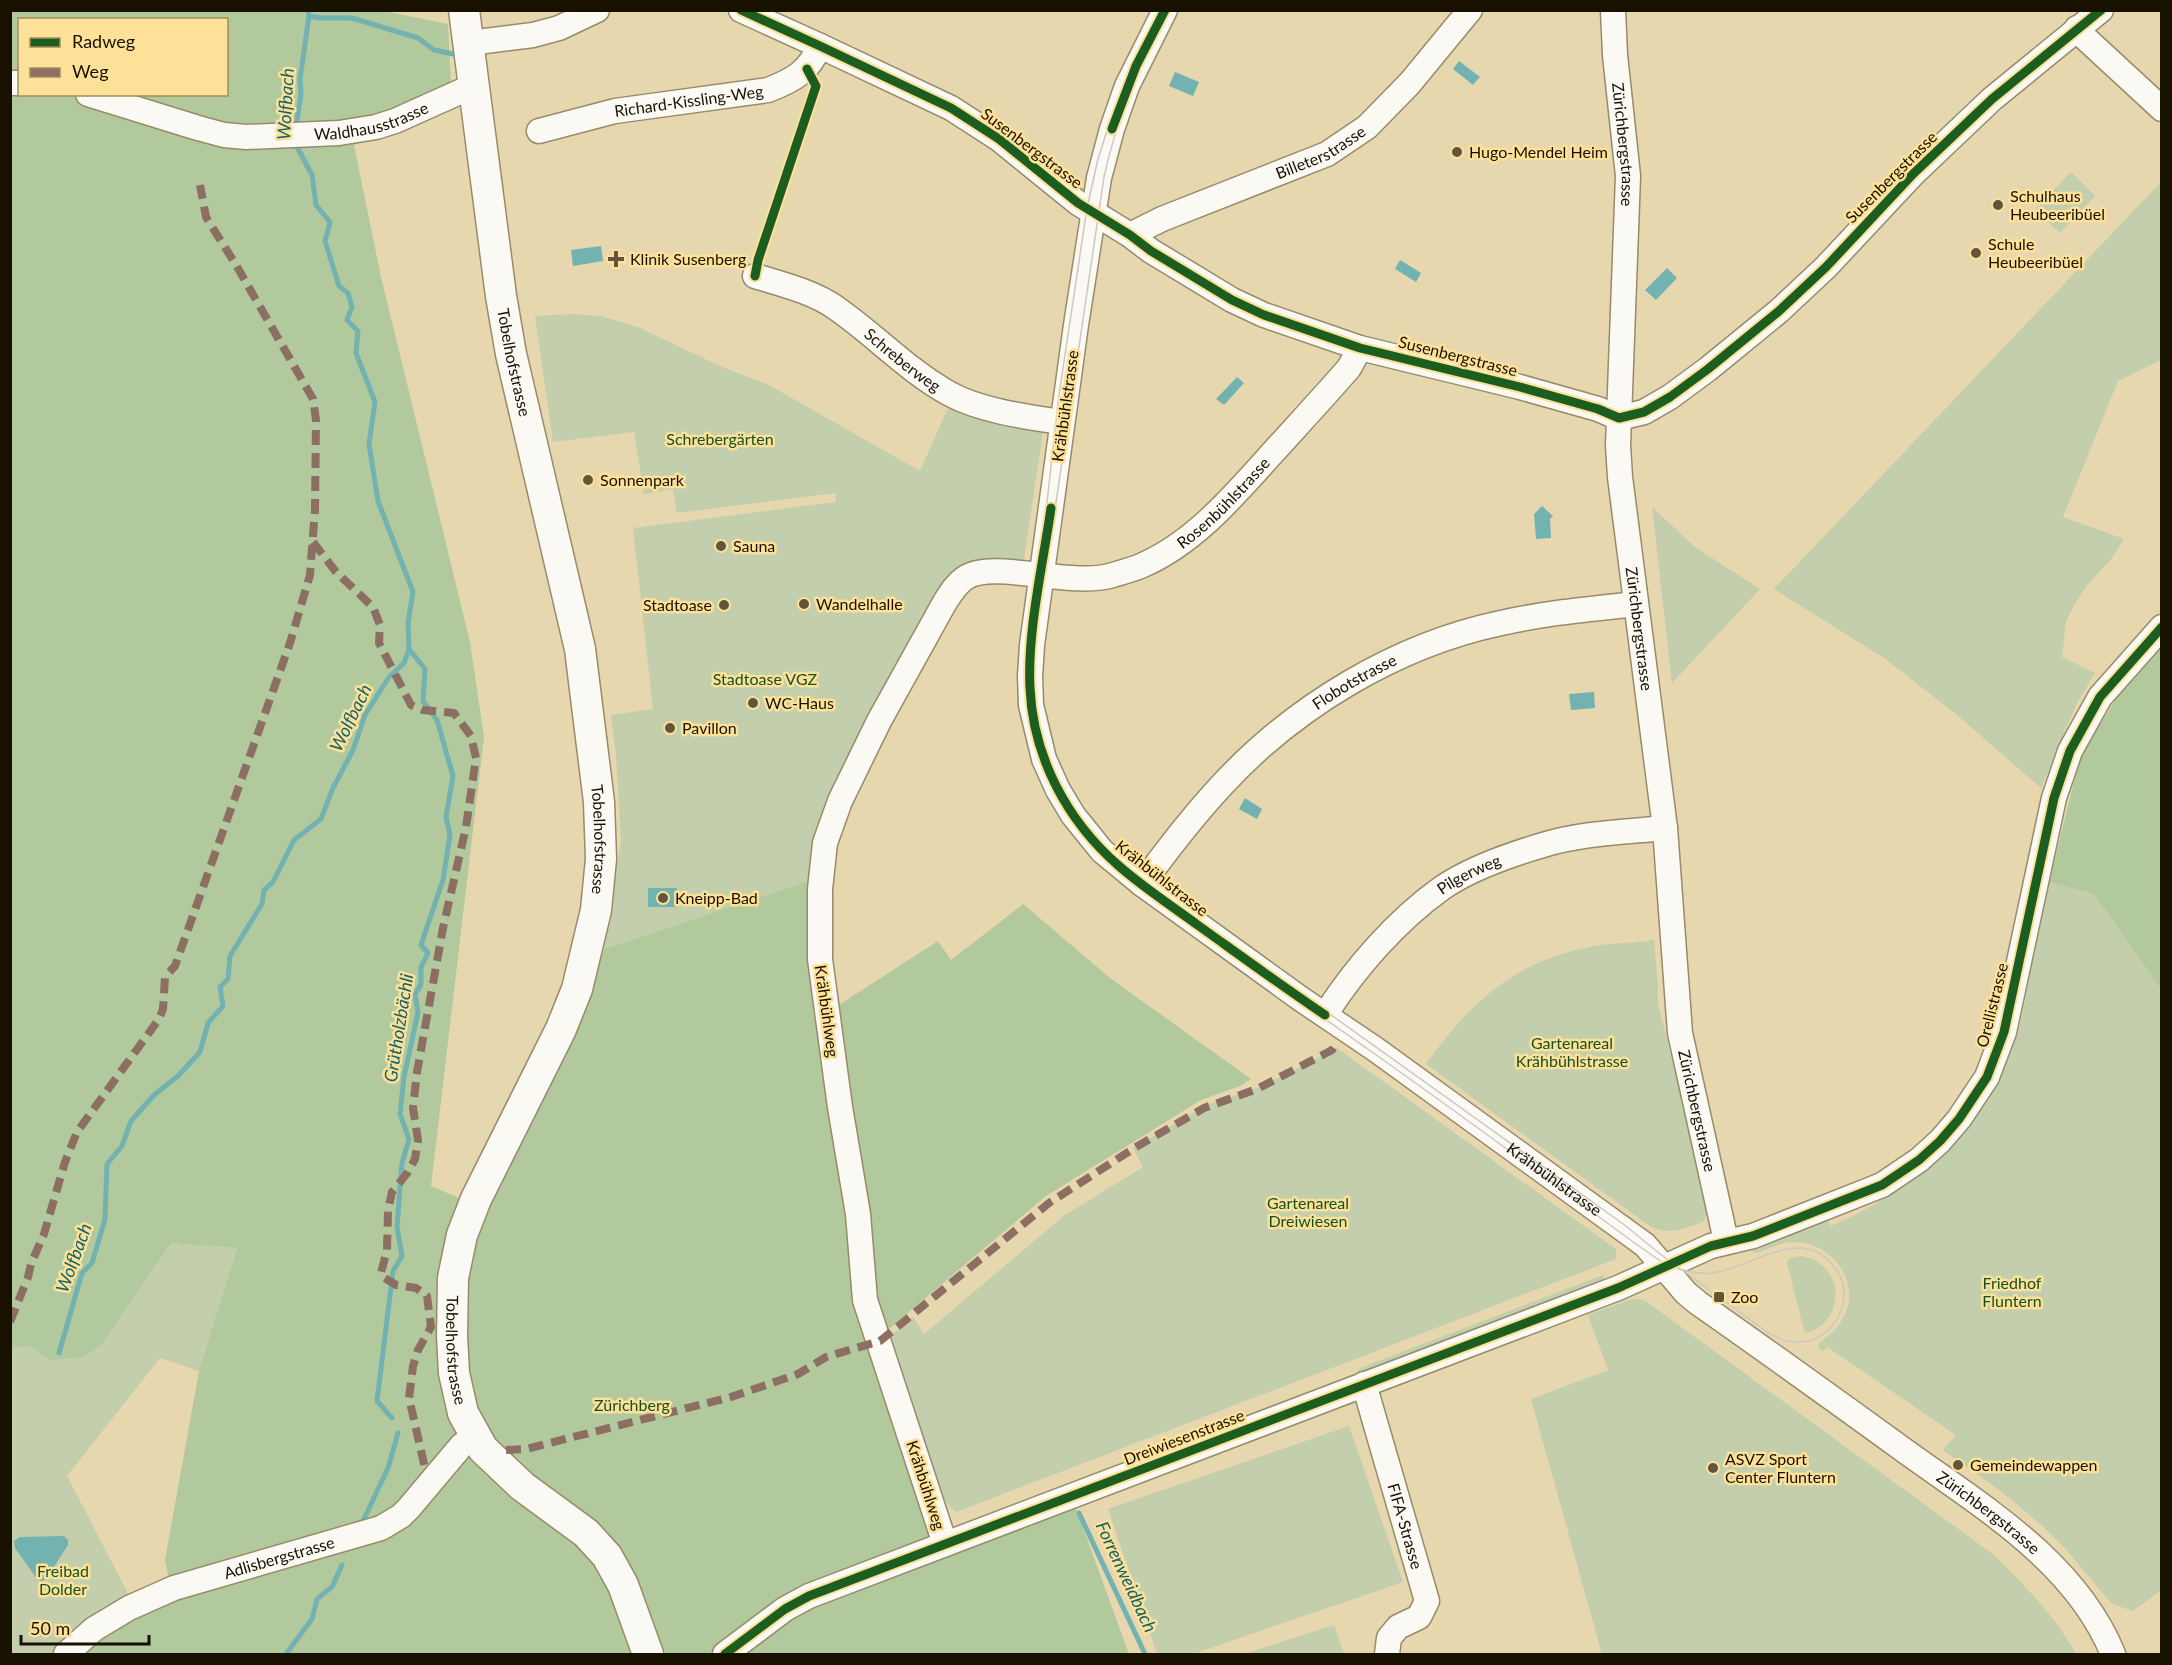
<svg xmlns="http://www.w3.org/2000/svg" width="2172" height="1665" viewBox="0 0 2172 1665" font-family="Lato,sans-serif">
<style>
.green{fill:#c2ceac}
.forest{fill:#b1c99c;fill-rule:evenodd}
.water{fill:#72b2b0}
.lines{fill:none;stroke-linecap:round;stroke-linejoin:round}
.stream{stroke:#72b2b0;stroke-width:5}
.minor-casing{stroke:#978b69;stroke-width:27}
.major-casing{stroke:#978b69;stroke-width:33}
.minor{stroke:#fbf9f3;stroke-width:24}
.major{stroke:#fbf9f3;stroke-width:30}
.tram{stroke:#cdc8bd;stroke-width:1.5}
.quiet{stroke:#8d6e63;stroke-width:8;stroke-dasharray:15 8;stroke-linecap:butt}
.cycleway-casing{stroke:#fee198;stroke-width:13}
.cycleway{stroke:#1b5e20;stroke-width:9}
.poi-dot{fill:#61563d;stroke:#fee198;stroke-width:2}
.labels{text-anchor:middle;stroke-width:5;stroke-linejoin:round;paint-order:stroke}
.street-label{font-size:16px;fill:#191100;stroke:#fee198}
.poi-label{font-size:16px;fill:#191100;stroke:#fee198;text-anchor:start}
.park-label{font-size:16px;fill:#115124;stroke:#fee198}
.water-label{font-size:18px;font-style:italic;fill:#13636e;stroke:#fee198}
</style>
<rect width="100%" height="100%" fill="#e7d7af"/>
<g class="green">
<polygon points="2071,172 2095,196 2060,233 2035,210"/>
<polygon points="2161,182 2161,360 2118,381 2063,517 2124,539 2112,558 2088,584 2077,600 2066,621 2062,657 2095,673 2076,705 2041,788 1956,714 1884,658 1774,589"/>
<polygon points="571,314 601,316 638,327 722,367 767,384 920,471 951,401 1035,424 1043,432 1024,559 1013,567 965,572 814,879 604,949 621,841 616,754 611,715 653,709 633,528 836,502 835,493 677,513 673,489 644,494 634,432 553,442 535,316"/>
<polygon points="1652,507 1695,547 1760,589 1672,683"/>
<path d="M2049 882 2094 894 2161 989V1591L2132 1611 2111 1603 2063 1546 2039 1523 2002 1492 1943 1450 1956 1435 1827 1347 1823 1351 1819 1349V1343C1827 1337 1836 1330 1842 1320 1864 1284 1832 1241 1793 1242 1781 1242 1768 1249 1757 1253L1752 1252 1757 1246 1827 1220 1831 1226C1912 1192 1982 1131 2013 1046 2021 1025 2025 1002 2029 980 2036 947 2042 914 2049 882Z"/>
<path d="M1654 940 1658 985V1004L1708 1204 1707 1213 1703 1222C1683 1229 1669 1236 1650 1226L1426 1064C1473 999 1514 962 1594 946 1614 942 1634 944 1654 940Z"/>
<polygon points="1337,1048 1616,1249 1616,1259 956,1512 948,1505 939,1490 887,1339 913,1317 924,1334 1065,1215 1143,1167 1133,1148 1207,1105 1262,1086"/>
<polygon points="171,1243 237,1248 199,1371 160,1358 67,1476 132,1601 56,1654 11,1654 11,1348 30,1346 49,1360 102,1344"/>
<path d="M1801 1256C1844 1263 1848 1319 1807 1333L1804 1330 1787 1263 1790 1258Z"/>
<polygon points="1603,1275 1605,1283 1355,1379 1360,1368"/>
<path d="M1632 1299 1644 1300 1651 1305 1994 1555C2025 1586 2055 1616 2076 1654H1602L1531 1399 1608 1370 1588 1315Z"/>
<polygon points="1349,1426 1403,1582 1193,1654 1157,1654 1108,1509"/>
<polygon points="1334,1625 1344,1654 1244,1654"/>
</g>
<g class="forest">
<path d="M379 10 448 24 452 104 354 145 381 277 470 642 484 737 431 1186 480 1207 588 1000 604 949 814 879 833 1112 936 1554 1074 1503 1129 1654H77L170 1585 165 1560 199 1371 237 1248 171 1243 102 1344 84 1357 49 1360 30 1346 11 1348V11ZM20 20H226V94H20Z"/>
<polygon points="2161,637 2161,989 2094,894 2049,882 2081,754 2122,690"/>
<polygon points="1023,904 1110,978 1251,1079 1240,1086 1201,1100 1046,1196 884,1333 872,1296 828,1012 938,941 951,960"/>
</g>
<g class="water">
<polygon points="1459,61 1480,77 1473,85 1453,69"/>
<polygon points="1175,72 1199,82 1193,96 1169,86"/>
<polygon points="601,246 603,261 573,266 571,250"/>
<polygon points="1400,260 1421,273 1416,282 1395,269"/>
<polygon points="1667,268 1677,278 1656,300 1645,290"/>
<polygon points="1237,377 1244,383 1224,405 1216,399"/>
<polygon points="1542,506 1553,516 1550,519 1551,538 1536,539 1534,514"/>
<polygon points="1594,692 1595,708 1571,710 1569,694"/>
<polygon points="1245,798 1262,809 1257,819 1239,809"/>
<rect x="648" y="888" width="29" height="19"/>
<polygon points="64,1536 68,1540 68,1545 46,1579 42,1581 37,1579 15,1548 14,1541 20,1537"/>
</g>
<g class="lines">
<g class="stream">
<polyline points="309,16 320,18 352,18 418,38 434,50 453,54"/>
<polyline points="296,128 301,94 300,79 309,16 308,10"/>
<polyline points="59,1353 82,1273 92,1263 105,1219 107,1164 122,1146 131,1121 154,1095 178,1076 200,1052 208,1023 223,1006 220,987 228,979 230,956 262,904 264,890 273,882 294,840 321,819 333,788 353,750 365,715 389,677 404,663 409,649 408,623 413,592 378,501 369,444 375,402 356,353 358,331 347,320 352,307 348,293 339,286 325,241 330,222 316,205 312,175 296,145 296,140"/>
<polyline points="392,1418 377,1401 393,1271 402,1256 397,1227 402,1163 409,1139 400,1114 404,1077 418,1012 415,995 421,984 421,967 428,953 421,945 443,880 450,835 446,817 453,776 437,720 423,701 425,669 409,649"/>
<polyline points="1079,1513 1145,1654"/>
<polyline points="364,1519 388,1468 398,1433"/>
<polyline points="286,1654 312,1619 317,1599 332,1587 342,1565"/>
</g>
<g class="minor-casing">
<g id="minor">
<polyline points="741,10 820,46 951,108 999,139 1078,203 1130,235 1151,251 1232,300 1264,315 1360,348 1520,387 1598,409 1619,418 1644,412 1670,397 1708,369 1779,311 1826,267 1913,174 1992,99 2101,10"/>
<path id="s1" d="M1165 10 1127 86 1112 129 1099 178 1076 325 1032 645 1030 676 1031 705 1044 759 1058 790 1073 815 1102 851 1142 884 1301 999 1375 1049 1645 1245 1686 1293 1698 1303C1764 1349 1829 1396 1894 1443 1974 1502 2074 1558 2113 1654"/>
<path id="s2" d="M1613 10 1615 55 1628 176 1618 445 1620 477 1665 828 1680 1033 1726 1241"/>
<polyline points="2077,28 2084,37 2162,109"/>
<polyline points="469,43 533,35 559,28 597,10"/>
<polyline points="10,83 20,83"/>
<path id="s3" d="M88 94 198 128 224 135 246 137 339 133 376 127 395 121 473 86"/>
<path id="s4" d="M539 131 615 111 768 90C794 80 808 72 820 46"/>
<path id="s5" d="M1130 235 1162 219 1327 154 1367 127 1410 83 1470 10"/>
<path id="s6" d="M755 276C781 284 814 292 836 308 875 335 908 371 950 394 981 411 1028 417 1062 422"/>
<path id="s7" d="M1142 884C1167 850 1193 816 1222 785 1294 707 1396 645 1501 623 1545 613 1591 609 1636 604"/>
<path id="s8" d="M1325 1015C1355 968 1396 921 1442 888 1471 868 1509 855 1543 845 1582 833 1625 832 1665 828"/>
<path id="s9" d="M1364 1384 1427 1601 1419 1617 1398 1627 1389 1638 1387 1654"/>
<path id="s10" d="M945 1544 865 1300 858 1214 840 1107 820 959V889L825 843 840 801 879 721 945 602C951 593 956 584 965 578 993 559 1072 588 1113 575 1123 572 1134 569 1143 565 1193 543 1231 499 1267 459 1294 429 1322 399 1349 368L1360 348"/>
<path id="s11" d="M66 1654 94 1629 129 1608 174 1588 381 1528 401 1516 409 1508 462 1445 475 1436"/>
<polyline points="725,1654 785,1609 809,1596 1618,1288 1711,1246 1753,1236 1882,1185 1919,1160 1940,1141 1959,1119 1987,1077 2004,1032 2054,798 2070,751 2100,697 2162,627"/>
</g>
</g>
<g class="major-casing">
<g id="major">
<path id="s12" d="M464 10 501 296 511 354 580 649 599 802 601 859 596 910 577 989 561 1029 476 1199 462 1235 453 1278 452 1336 454 1373 463 1413 483 1449 522 1486 586 1533 607 1556 623 1585 648 1654"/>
</g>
</g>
<use href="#minor" class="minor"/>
<use href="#major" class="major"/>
<path class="tram" d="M1160 10 1133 62 1115 106 1098 159 1087 208 1059 395 1044 529 1026 670C1025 727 1043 786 1079 831 1110 869 1150 895 1190 924 1250 967 1311 1009 1372 1052 1440 1100 1507 1149 1574 1198 1603 1220 1632 1242 1662 1262 1678 1270 1694 1274 1711 1273 1749 1269 1798 1226 1831 1263 1839 1272 1845 1284 1844 1296 1843 1310 1837 1323 1826 1332 1815 1341 1800 1344 1787 1341 1769 1336 1755 1323 1740 1312 1722 1299 1703 1285 1685 1272 1664 1258 1645 1242 1626 1226L1144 881C1063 819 1025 741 1036 638L1104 177C1117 117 1139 64 1169 10"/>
<g class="quiet">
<polyline points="313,542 336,572 373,607 380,625 379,643 411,705 423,710 454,713 471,736 476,758 466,827 443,928 417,1072 413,1108 418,1140 415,1159 408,1172 392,1192 388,1210 387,1250 381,1273 383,1277 396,1285 416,1288 427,1296 431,1327 418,1350 413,1366 409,1398 425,1468"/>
<polyline points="10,1322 28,1277 31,1264 44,1234 65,1162 77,1132 159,1019 163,1009 165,977 175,966 290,643 310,575 315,509 316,420 313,399 236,265 206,217 200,185"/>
<polyline points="506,1450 526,1449 731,1397 798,1374 826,1357 880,1341 1049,1203 1136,1147 1204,1108 1257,1089 1332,1050 1336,1044"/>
</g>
<g class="cycleway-casing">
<g id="cycleway">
<polyline points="741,10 820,46 951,108 999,139 1078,203 1130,235 1151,251 1232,300 1264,315 1360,348 1520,387 1598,409 1619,418 1644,412 1670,397 1708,369 1779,311 1826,267 1913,174 1992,99 2101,10"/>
<polyline points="1112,129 1136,66 1165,10"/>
<polyline points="755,276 758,260 816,86 807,69"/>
<path d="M1051 508C1043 564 1027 632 1030 688 1033 757 1067 821 1119 866 1144 888 1172 906 1199 926 1241 956 1282 986 1325 1015"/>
<polyline points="725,1654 785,1609 809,1596 1618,1288 1711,1246 1753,1236 1882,1185 1919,1160 1940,1141 1959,1119 1987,1077 2004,1032 2054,798 2070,751 2100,697 2162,627"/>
</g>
</g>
<use href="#cycleway" class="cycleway"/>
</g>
<g class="poi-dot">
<circle cx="1457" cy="152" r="6"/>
<circle cx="1998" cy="205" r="6"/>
<circle cx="1976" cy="253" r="6"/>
<path d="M613 250h6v6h6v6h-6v6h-6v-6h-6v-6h6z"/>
<circle cx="588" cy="480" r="6"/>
<circle cx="721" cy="546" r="6"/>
<circle cx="804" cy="604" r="6"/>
<circle cx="724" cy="605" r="6"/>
<circle cx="753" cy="703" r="6"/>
<circle cx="670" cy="728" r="6"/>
<circle cx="663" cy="898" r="6"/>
<rect x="1713" y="1291" width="12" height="12" rx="3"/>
<circle cx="1958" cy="1465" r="6"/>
<circle cx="1713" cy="1468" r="6"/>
</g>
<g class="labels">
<g class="street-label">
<text dy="6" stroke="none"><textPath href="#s4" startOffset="153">Richard-Kissling-Weg</textPath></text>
<text dy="6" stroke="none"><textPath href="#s3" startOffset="291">Waldhausstrasse</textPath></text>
<text dy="6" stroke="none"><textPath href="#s2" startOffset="135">Zürichbergstrasse</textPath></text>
<text transform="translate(1032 148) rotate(37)" y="6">Susenbergstrasse</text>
<text dy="6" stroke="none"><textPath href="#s5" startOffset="208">Billeterstrasse</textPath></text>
<text transform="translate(1891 177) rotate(-45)" y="6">Susenbergstrasse</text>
<text transform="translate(1458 356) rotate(14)" y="6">Susenbergstrasse</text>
<text dy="6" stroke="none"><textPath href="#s6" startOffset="172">Schreberweg</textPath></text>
<text dy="6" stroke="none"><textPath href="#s12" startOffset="356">Tobelhofstrasse</textPath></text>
<text transform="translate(1065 406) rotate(-82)" y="6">Krähbühlstrasse</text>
<text dy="6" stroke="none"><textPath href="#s10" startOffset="1302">Rosenbühlstrasse</textPath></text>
<text dy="6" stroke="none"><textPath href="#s2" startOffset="621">Zürichbergstrasse</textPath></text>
<text dy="6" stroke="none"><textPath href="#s7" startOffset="296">Flobotstrasse</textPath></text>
<text dy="6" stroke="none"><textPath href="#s12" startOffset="842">Tobelhofstrasse</textPath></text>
<text dy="6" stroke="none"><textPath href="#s8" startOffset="204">Pilgerweg</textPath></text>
<text transform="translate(1162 878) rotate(38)" y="6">Krähbühlstrasse</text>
<text transform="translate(1992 1005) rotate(-76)" y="6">Orellistrasse</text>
<text transform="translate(827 1011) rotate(82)" y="6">Krähbühlweg</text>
<text dy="6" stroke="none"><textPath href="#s2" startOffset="1107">Zürichbergstrasse</textPath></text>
<text dy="6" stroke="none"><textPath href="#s1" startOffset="1437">Krähbühlstrasse</textPath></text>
<text dy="6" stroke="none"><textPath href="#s12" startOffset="1382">Tobelhofstrasse</textPath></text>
<text transform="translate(1184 1437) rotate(-21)" y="6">Dreiwiesenstrasse</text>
<text transform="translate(926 1485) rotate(72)" y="6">Krähbühlweg</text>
<text dy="6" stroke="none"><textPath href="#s1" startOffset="1986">Zürichbergstrasse</textPath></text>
<text dy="6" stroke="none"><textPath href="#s9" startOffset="148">FIFA-Strasse</textPath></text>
<text dy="6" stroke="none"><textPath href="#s11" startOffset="237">Adlisbergstrasse</textPath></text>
</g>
<g class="poi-label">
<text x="1469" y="158">Hugo-Mendel Heim</text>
<text x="2010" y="202">Schulhaus<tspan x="2010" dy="18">Heubeeribüel</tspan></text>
<text x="1988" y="250">Schule<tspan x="1988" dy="18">Heubeeribüel</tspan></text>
<text x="630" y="265">Klinik Susenberg</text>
<text x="600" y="486">Sonnenpark</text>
<text x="733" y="552">Sauna</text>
<text x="816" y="610">Wandelhalle</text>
<text x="712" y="611" text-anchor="end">Stadtoase</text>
<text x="765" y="709">WC-Haus</text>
<text x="682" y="734">Pavillon</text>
<text x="675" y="904">Kneipp-Bad</text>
<text x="1731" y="1303">Zoo</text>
<text x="1725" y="1465">ASVZ Sport<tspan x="1725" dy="18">Center Fluntern</tspan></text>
<text x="1970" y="1471">Gemeindewappen</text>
</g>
<g class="park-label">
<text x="720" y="445">Schrebergärten</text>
<text x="765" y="685">Stadtoase VGZ</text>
<text x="1572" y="1049">Gartenareal<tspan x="1572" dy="18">Krähbühlstrasse</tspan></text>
<text x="1308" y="1209">Gartenareal<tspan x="1308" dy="18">Dreiwiesen</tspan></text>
<text x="2012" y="1289">Friedhof<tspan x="2012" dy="18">Fluntern</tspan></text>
<text x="632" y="1411">Zürichberg</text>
<text x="63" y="1577">Freibad<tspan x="63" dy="18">Dolder</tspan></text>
</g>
<g class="water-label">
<text transform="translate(286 104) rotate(-87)" y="6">Wolfbach</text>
<text transform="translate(351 718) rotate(-64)" y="6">Wolfbach</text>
<text transform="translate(399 1028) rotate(-81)" y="6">Grütholzbächli</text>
<text transform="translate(74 1258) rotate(-70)" y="6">Wolfbach</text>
<text transform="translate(1126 1577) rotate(65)" y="6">Forrenweidbach</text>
</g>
</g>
<rect width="2172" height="1665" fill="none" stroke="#191100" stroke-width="24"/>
<rect x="18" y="18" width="210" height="78" fill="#fee198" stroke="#a28e5b" stroke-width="1.5"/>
<rect x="30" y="38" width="30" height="9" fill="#1b5e20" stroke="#a28e5b" stroke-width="1.5"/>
<text x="72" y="48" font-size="18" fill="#191100">Radweg</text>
<rect x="30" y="68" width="30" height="9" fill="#8d6e63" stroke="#a28e5b" stroke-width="1.5"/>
<text x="72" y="78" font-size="18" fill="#191100">Weg</text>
<path d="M21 1635v9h128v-9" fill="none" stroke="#191100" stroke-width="3"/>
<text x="30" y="1635" font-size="18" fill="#191100" stroke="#fee198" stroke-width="4.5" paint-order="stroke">50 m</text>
</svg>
